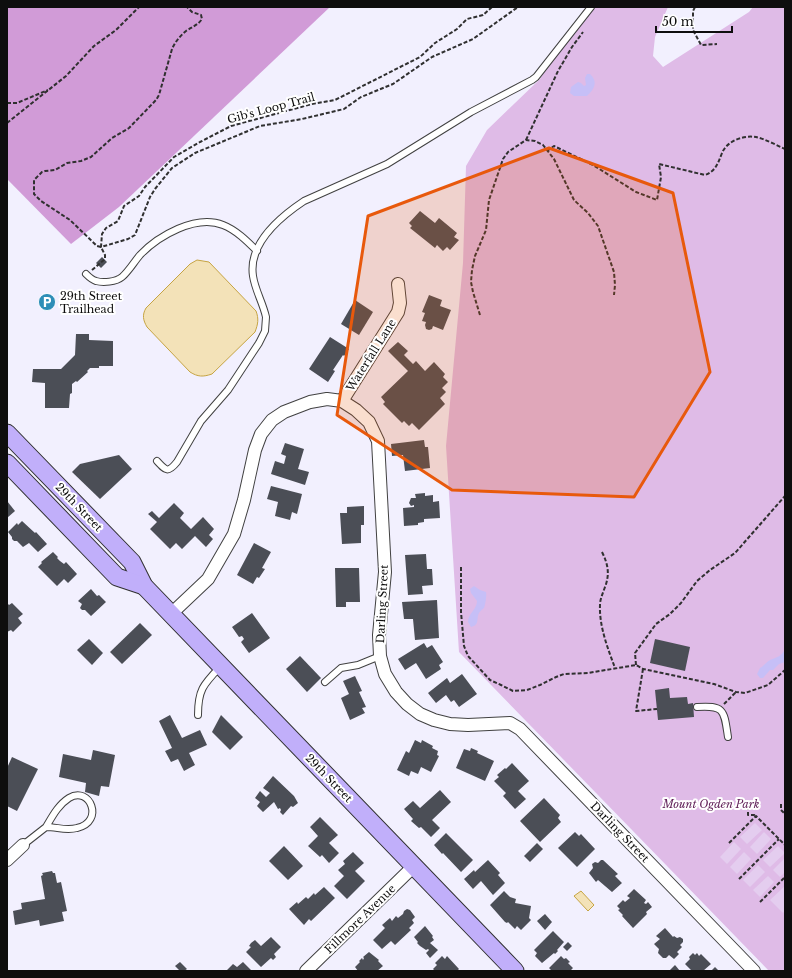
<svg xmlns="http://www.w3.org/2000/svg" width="792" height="978" viewBox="0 0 792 978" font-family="'Libre Baskerville',serif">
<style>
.green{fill:#dfbbe7}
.forest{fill:#d19bd7}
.sand{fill:#c6bff7}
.pitch{fill:#e4cdef}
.water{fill:#f3e2b8;stroke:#c6a443}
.building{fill:#4b4e56}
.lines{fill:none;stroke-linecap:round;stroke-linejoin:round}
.lane-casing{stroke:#414141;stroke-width:8}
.street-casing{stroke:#414141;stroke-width:14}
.secondary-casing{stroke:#303030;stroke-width:19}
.path{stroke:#303030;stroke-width:2;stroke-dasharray:4 2;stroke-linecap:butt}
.lane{stroke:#fff;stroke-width:6}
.street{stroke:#fff;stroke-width:12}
.secondary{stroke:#c1affa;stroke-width:17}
.marked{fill:#e8590c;fill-opacity:0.2;stroke:#e8590c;stroke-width:3;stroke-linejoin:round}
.labels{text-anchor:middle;stroke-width:4;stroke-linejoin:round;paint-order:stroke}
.street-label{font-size:11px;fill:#0e0e0e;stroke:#fff}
.poi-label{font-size:11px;fill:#0e0e0e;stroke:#fff;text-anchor:start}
.park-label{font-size:11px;font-style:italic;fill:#62225a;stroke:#fff}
</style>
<rect width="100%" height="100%" fill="#f2f0fe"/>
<polygon class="green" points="586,7 668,7 655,37 653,56 663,67 749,12 753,7 785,7 785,971 769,971 459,652 446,446 463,263 466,166 487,130 540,79 559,45"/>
<polygon class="forest" points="7,7 330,7 119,207 71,244 7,179"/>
<g class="sand">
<path d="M587 74H590C598 81 595 89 587 96H574L570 93 571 87 578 82 581 83 584 86 586 85 585 78Z"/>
<path d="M474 586 480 590 486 592C487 595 485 606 484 608 482 610 480 611 479 613 476 619 480 625 471 627L468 622C468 613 477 610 477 601L471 593 470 589Z"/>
<path d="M785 649V662L779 664 773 670H770L763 678H760L757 674 760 668C764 666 766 662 770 660 777 657 781 657 785 649Z"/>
</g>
<g class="pitch">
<polygon points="755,823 762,830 747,844 740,837"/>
<polygon points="764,832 771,839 757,854 750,847"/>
<polygon points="734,842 741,849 727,864 720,857"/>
<polygon points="778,846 785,853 770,867 763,860"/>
<polygon points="744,852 751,859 737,874 730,867"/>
<polygon points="785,858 785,872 780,877 773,870"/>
<polygon points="758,865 765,872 750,887 743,880"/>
<polygon points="768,876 774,882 760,897 753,890"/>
<polygon points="785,886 785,910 783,913 770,900"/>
</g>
<g class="water">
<path d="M197 260 209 262 256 311C259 319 258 324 255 332L212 374C203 377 198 377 190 372L147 327C143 320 142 315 146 308L190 264Z"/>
<polygon points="581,891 594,905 588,911 574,896"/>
</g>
<g class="building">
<polygon points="420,211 435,223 439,218 457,233 454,237 459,240 450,250 447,247 443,251 437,245 435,248 410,228 412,226 409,223"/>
<polygon points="102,257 107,262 101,268 96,263"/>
<polygon points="429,295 442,300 440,306 451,310 443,330 433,326 432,329 429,330 426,329 425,325 426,322 422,321 425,313 422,312"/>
<polygon points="355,300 373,312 359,335 341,324"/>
<polygon points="76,334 89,334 89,340 113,341 113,366 99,366 99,368 90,368 87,371 88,372 77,382 76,381 72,384 72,393 70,394 69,408 45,408 45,383 32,382 33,369 61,369 75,355"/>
<polygon points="330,337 349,349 344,356 343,355 333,370 335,371 328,382 309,369"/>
<polygon points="398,342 408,351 404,355 413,364 416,361 425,371 434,362 445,374 443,377 448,382 442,388 446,392 440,398 445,404 419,430 412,423 409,426 404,421 402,423 383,404 385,402 381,397 408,371 388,351"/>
<polygon points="424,440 425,447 428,447 430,468 405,471 403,455 392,456 391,444"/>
<polygon points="285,443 304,449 298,469 309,472 305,485 271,474 275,461 284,464 286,456 281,454"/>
<polygon points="119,455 132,469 100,499 72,472 80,464"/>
<polygon points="271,486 302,494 297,514 292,512 290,520 275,516 278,502 267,499"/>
<polygon points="425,493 425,496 433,495 433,502 439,501 440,518 424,519 424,522 418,523 418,525 404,526 403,508 414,507 414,505 411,506 409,503 411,498 416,498 415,494"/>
<polygon points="7,501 15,511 7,518"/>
<polygon points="174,503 184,513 180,518 191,529 203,517 214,529 209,535 213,539 206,547 195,536 182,549 176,543 170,549 150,529 157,522 148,514 152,511 159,518"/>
<polygon points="364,506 364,525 361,525 361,543 342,544 340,513 347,513 347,507"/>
<polygon points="22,521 35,533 36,532 47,544 38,552 29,543 23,547 17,541 14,541 12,539 12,537 8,532 17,523 18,525"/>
<polygon points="254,543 271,552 262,568 265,569 259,578 257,577 253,584 237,575"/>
<polygon points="53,552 58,557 57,558 60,561 64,564 66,562 77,574 68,583 64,579 57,586 38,567 42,563 41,562"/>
<polygon points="426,554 427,569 432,569 433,585 422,586 423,594 408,595 405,555"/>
<polygon points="335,568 359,568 360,602 346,602 346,607 336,607"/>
<polygon points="91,589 97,596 99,595 106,602 91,616 85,610 82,610 80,608 82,604 78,601"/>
<polygon points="437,600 439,638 415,640 413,619 404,619 402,602"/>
<polygon points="7,603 9,605 12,603 23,614 18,618 22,623 13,632 11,630 7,632"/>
<polygon points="252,613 270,638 249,653 241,642 244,639 242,636 239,637 232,627"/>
<polygon points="140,623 152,635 122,664 110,652"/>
<polygon points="89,639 103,653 92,665 77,650"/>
<polygon points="655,639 690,647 685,671 650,663"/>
<polygon points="424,643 427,648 432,645 443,662 439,665 441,669 426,679 416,663 405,670 398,659"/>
<polygon points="300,656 321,678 307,692 286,669"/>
<polygon points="462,674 477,694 459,707 454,700 451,702 446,695 436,703 428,693 447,678 450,683"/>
<polygon points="355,676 362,691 359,692 366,707 362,708 365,713 350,720 341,698 349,694 343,681"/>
<polygon points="669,688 670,698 687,697 688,704 693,703 694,717 658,720 655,690"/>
<polygon points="170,715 182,738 200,730 207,745 189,753 195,765 184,771 178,759 171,762 165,751 172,748 159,721"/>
<polygon points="221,715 243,737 230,750 212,732"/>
<polygon points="415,740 421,743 422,740 433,746 432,748 438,751 437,755 439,756 431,772 421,767 418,774 411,771 409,776 397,770 406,751 409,753"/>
<polygon points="471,748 478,751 477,753 494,761 485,781 456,768 464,749 470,751"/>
<polygon points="93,750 115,755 109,787 101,786 99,796 85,792 86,783 59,777 63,754 91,760"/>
<polygon points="12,757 38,769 17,811 7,806 7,768"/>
<polygon points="512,763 529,781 518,791 526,799 515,809 503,796 506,793 494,781 499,777 497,775 505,768 506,769"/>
<polygon points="273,776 294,796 298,803 293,807 291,806 283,815 280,812 281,810 280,808 278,809 274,802 263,812 257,806 260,802 255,798 260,791 266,797 270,793 263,788"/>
<polygon points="440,790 451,802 432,820 440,828 431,837 421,827 419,828 411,821 413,819 404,809 413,801 420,808"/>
<polygon points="544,798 560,815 558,818 561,822 540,842 520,821"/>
<polygon points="320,817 338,835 329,843 339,853 329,863 322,855 320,857 308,846 318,836 310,827"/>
<polygon points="575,832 579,836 581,834 595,849 577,867 558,848"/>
<polygon points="446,833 473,860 461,872 443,853 442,854 434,845"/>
<polygon points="537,843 543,849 530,862 524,856"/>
<polygon points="284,846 303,866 288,880 269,861"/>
<polygon points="353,852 364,863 355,871 365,881 347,899 334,886 344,876 338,870 345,864 343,861"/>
<polygon points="488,860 500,873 498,875 505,883 493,895 481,881 473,889 464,879 474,870 475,872"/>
<polygon points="603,860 618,874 615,876 622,883 612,892 598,880 596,882 589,873 593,868 592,864 595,862 598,863 601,860"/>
<polygon points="52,871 53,873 55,873 57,883 61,882 67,911 62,912 64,921 40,926 39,920 15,925 13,911 22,909 21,903 45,899 41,876 43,875 42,873"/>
<polygon points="324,887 335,898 311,921 309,919 304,925 289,909 297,902 298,904 306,897 308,899 314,893 315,895"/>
<polygon points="634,889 646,900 644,903 646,904 648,902 652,907 646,912 647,914 633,928 622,916 623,915 618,910 620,909 617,906 623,900 625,902 630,898 627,896"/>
<polygon points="504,891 510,897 516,899 515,903 531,906 529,918 531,920 521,930 517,926 515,929 508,922 507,923 505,922 490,905"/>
<polygon points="407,909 410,910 415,917 412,920 414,923 409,928 411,930 395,945 391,941 382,949 373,940 385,928 382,925 390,918 392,921 396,916 398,918 403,914 404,911"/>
<polygon points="545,914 552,922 545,930 537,921"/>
<polygon points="425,926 433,936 432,937 434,940 430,943 438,950 430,958 426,953 429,950 428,949 426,950 420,946 417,943 418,942 414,937"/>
<polygon points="665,928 673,937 674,936 677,938 680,937 683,939 683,942 680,945 682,947 677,952 679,954 674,959 669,955 666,958 663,958 658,953 659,949 654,944 660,939 656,936"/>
<polygon points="553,931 564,942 557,950 558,951 555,954 554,953 542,963 535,956 537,953 534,950"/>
<polygon points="271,937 281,947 274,954 276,957 273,960 271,958 261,967 246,952 251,947 249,946 251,943 255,940 261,946"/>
<polygon points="568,942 572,946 567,951 563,947"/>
<polygon points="369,952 379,960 378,961 383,966 377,971 358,971 355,967 360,962 359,961 362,958 363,960 364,958 363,957"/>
<polygon points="693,953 695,955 697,953 699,956 701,954 711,964 703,971 692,971 685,964 690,959 689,957"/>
<polygon points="442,956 445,959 447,956 459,969 457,971 435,971 433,969 437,965 435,963"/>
<polygon points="561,956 564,959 566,958 570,962 568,963 573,968 570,971 552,971 549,968"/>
<polygon points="180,962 187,969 184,971 180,971 175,966"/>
<polygon points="243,962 252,971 226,971 233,964 237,967"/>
<polygon points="675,965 680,971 669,971"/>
<polygon points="715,967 719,971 711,971"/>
</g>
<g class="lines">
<g class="lane-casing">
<g id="lane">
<path d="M86 274C89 277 92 280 96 281 103 283 116 282 122 277 129 271 134 262 140 255 158 236 196 214 223 225 236 230 247 241 257 251"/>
<path d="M157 461C166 471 168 473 177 462L201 421 228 390 259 343 265 331 266 317C263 303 255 290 253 276 248 243 280 217 304 201L387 164 471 112 532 80 536 77 591 7"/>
<polyline points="325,682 341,668 358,665 380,656"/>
<path d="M697 707C725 705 724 711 728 737"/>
<path d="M198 715C198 690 203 685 220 667"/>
<path d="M23 845 46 827C57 827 66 831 77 828 105 822 90 785 69 798 58 805 52 817 46 827"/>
</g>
</g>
<g class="street-casing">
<g id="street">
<polyline points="342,401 398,312 400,303 398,284"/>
<polyline points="171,614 208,579 234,534 244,500 255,450 261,434 272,420 284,412 310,402 327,399 342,401 356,410 369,422 378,441 385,572 379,635 380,656 385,674 396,692 407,704 420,714 434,720 450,724 468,725 510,723 520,729 754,971"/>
<polyline points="7,860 23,845"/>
<polyline points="306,971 414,866"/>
</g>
</g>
<g class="secondary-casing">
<g id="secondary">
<polyline points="7,433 132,562 144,586 515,971"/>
<polyline points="7,463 117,577 144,586"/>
</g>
</g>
<g class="path">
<polyline points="492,7 483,15 467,19 457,29 435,43 420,57 335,100 312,104 231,126 200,142 174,157 145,187 139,196 124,206 118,221 106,228 102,234 101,247 128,239 135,235 150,197 155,189 172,168 195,153 260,126 302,119 344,109 361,97 393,84 432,57 473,39 518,7"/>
<polyline points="695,7 693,11 693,30 701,45 717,44"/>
<polyline points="7,103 17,103 48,90"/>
<polyline points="7,123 66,76 94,46 116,30 139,7"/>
<polyline points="526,140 558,71 572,47 583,32"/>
<path d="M547 151 554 146 593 165 636 192 657 200 661 177 659 164 705 175C716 171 718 163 722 153 727 141 743 135 756 137 765 139 776 145 785 149"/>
<path d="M92 270 105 259V255L101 247 97 246 70 220 41 201 34 194V180L42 172 45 171 55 170 67 163 81 161 91 157 112 138 129 128 156 100 159 95 172 49C175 42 180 36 186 31 192 27 198 25 202 19L201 15 192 12 187 7"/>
<polyline points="480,315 473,292 471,282 472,270 475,256 486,230 489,200 503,159 508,152 526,140 535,141 543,145 554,159 574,200 588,213 598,226 614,272 615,285 614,295"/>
<path d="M602 552C608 564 610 574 605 587 603 593 600 599 600 605 599 626 608 649 615 668"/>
<polyline points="461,567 461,612 464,646 468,656 490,680 501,685 513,691 527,690 540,685 556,677 564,674 588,673 636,665 643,669 714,684 736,692 745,693 768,685 785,670"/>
<polyline points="636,665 635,653 656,624 670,614 681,603 697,581 710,570 735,553 785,496"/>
<polyline points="643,669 636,711 657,709"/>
<polyline points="724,704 736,692"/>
<polyline points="781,804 781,810 785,814"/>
<polyline points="748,806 748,815 754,815 756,816"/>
<polyline points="729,843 756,816 785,845"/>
<polyline points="739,879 779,839"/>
<polyline points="760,902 785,877"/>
</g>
<use href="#lane" class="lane"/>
<use href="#street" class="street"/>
<use href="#secondary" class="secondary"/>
</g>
<path class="marked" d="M549 148 673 193 710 372 634 497 452 490 337 415 368 216Z"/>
<defs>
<g id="parking-disc" transform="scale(0.9)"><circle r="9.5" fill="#2e8eb7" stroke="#fff"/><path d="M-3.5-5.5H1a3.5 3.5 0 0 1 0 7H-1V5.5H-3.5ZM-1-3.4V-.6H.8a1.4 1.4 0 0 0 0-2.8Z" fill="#fff"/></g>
</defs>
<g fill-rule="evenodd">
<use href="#parking-disc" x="47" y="302"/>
</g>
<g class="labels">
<g class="street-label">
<text transform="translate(271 108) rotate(-15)" y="4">Gib's Loop Trail</text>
<text transform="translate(371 355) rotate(-58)" y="4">Waterfall Lane</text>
<text transform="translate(79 507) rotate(46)" y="4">29th Street</text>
<text transform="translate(382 604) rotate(-87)" y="4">Darling Street</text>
<text transform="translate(329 778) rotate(46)" y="4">29th Street</text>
<text transform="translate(620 832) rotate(46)" y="4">Darling Street</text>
<text transform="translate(360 919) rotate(-44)" y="4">Fillmore Avenue</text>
</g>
<g class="poi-label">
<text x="60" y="300">29th Street<tspan x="60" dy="13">Trailhead</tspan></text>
</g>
<g class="park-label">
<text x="711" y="808">Mount Ogden Park</text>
</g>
</g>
<rect width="792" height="978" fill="none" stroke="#0e0e0e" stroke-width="16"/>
<path d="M656 26v6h76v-6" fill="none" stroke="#0e0e0e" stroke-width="2"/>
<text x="662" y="26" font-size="12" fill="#0e0e0e" stroke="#ffffff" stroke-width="3" paint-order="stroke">50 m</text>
</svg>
